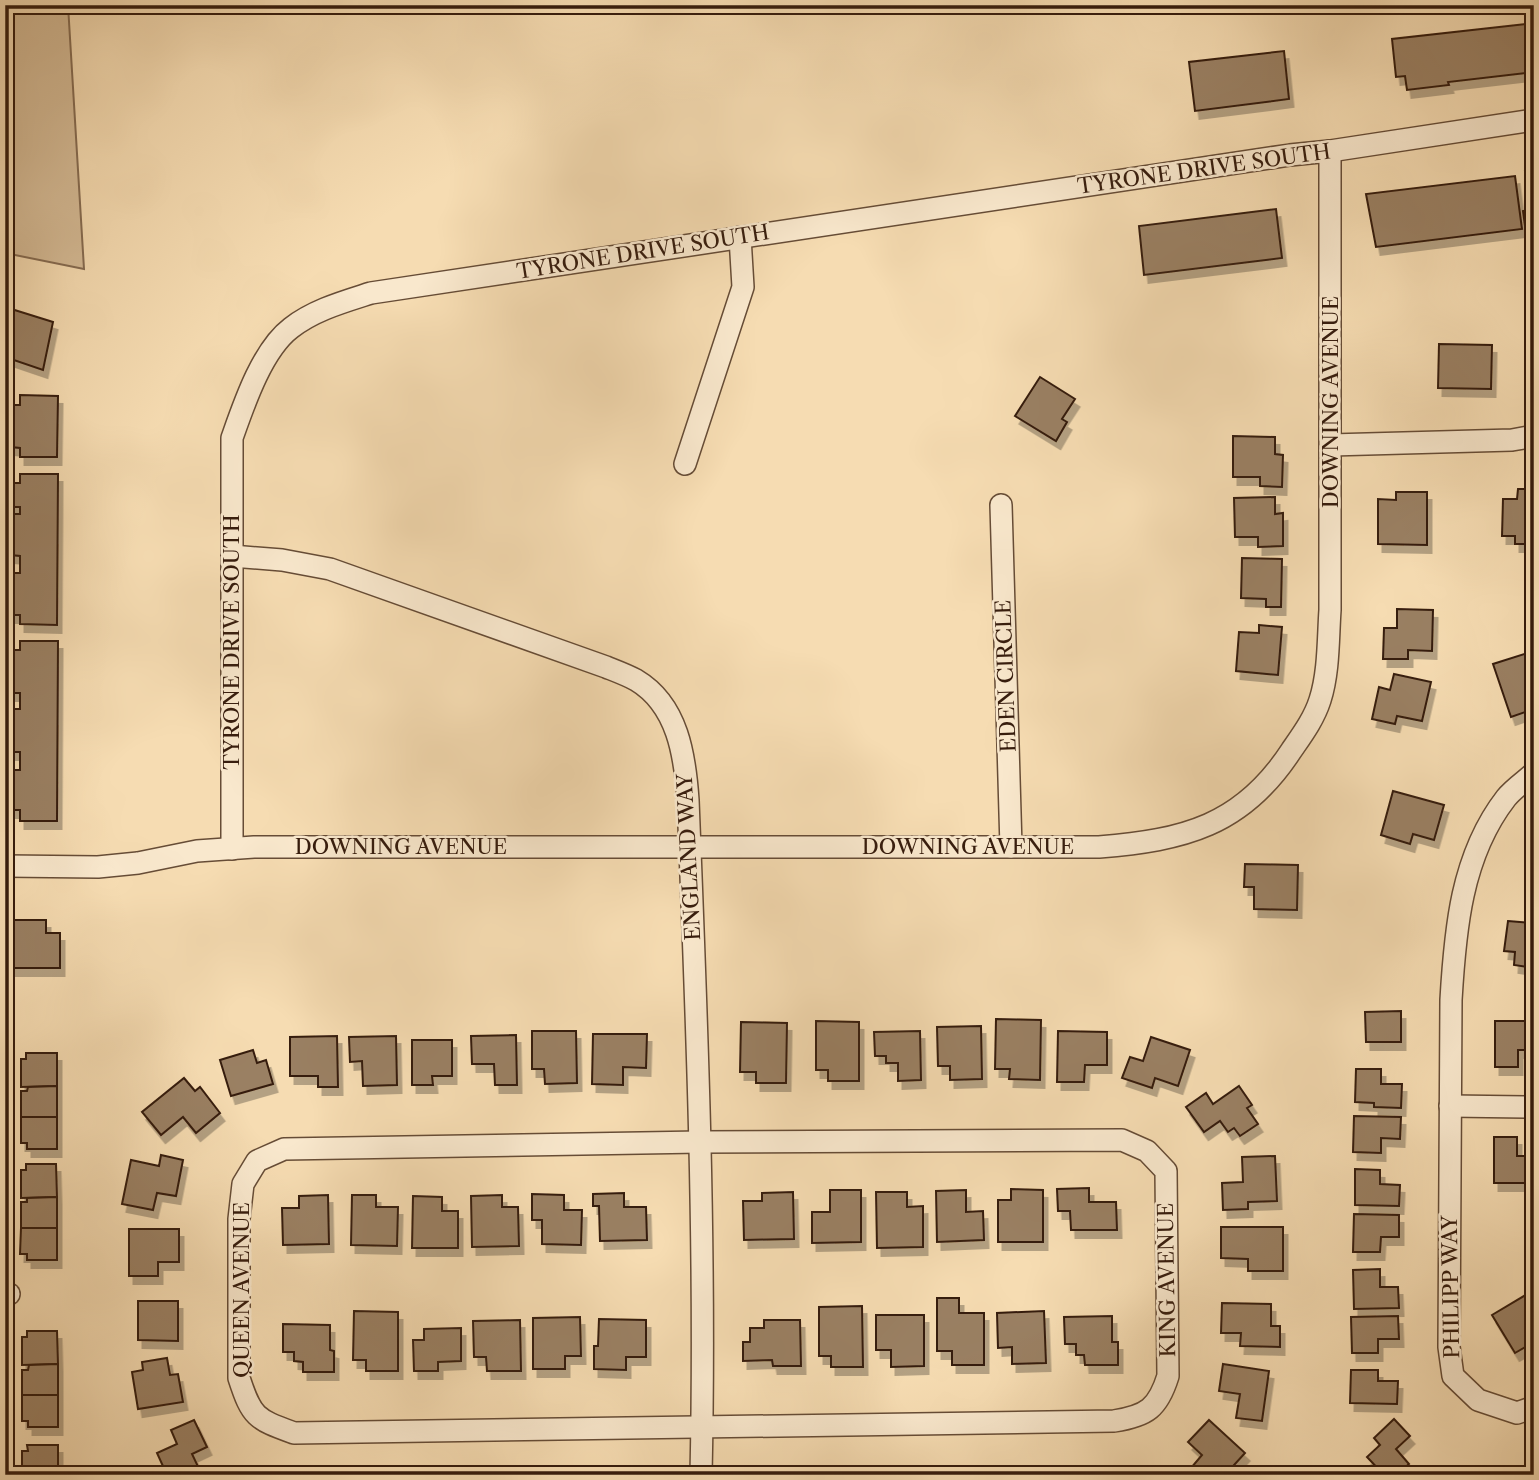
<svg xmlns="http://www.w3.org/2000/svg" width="1539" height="1480" viewBox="0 0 1539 1480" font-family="'Libre Caslon Text',serif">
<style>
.green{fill:#d5bb96;stroke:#866c52;stroke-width:2}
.building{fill:#9a8063;stroke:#361c0d;stroke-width:2;filter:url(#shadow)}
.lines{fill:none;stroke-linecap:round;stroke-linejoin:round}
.street-casing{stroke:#664c36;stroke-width:24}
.street{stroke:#f9e8cd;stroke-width:21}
.labels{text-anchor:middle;stroke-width:5;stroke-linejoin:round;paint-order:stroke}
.street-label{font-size:21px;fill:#361c0d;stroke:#f9e8cd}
</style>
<defs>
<filter id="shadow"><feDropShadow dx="4.5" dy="8" stdDeviation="0" flood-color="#0004"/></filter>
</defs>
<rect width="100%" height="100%" fill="#f6dcb2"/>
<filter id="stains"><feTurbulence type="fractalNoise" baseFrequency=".00286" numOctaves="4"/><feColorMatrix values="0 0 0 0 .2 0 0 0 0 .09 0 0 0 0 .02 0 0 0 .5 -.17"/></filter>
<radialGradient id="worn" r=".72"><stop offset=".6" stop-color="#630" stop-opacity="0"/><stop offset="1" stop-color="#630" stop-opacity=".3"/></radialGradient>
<polygon class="green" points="5,5 68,5 84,269 5,253"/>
<g class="building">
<polygon points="1534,23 1534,72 1448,82 1449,85 1407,90 1405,76 1396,77 1392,39"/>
<polygon points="1284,51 1289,99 1195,111 1189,62"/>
<polygon points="1534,170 1534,225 1525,226 1523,211 1529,210 1525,171"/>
<polygon points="1515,176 1522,229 1376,247 1366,194"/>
<polygon points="1276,209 1282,258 1144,275 1139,226"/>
<polygon points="5,307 53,322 43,370 5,357"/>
<polygon points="1439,344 1492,345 1491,389 1438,388"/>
<polygon points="1040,377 1075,399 1062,419 1067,422 1056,441 1015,416"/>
<polygon points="20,395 58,396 57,457 20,457 20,448 10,447 10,405 20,405"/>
<polygon points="1233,436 1275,437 1275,454 1283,455 1282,487 1260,486 1260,477 1233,477"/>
<polygon points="20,474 58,474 57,625 20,624 20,615 10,615 10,573 20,573 20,556 10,555 10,514 20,514 20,507 9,507 10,483 20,483"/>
<polygon points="1518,489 1534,489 1534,544 1515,544 1515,536 1502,536 1503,499 1517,499"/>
<polygon points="1396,492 1427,492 1427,545 1378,544 1378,499 1396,500"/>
<polygon points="1275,497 1275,514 1283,513 1283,546 1258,547 1258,537 1235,537 1234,498"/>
<polygon points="1242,558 1282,559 1281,607 1266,607 1266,599 1241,598"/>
<polygon points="1397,609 1433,610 1432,651 1408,650 1408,659 1383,659 1384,628 1397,628"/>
<polygon points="1259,625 1282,627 1278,675 1236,671 1239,632 1259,633"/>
<polygon points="20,641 58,641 57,821 20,821 20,810 5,810 5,770 20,770 20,752 9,752 9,709 20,709 20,693 9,693 9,650 20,650"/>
<polygon points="1534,651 1534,709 1511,717 1493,664"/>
<polygon points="1394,674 1431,682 1422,721 1397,716 1395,724 1372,719 1379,687 1390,690"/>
<polygon points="1393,791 1444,805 1434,840 1413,834 1410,844 1381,835"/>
<polygon points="1245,864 1298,865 1297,910 1254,909 1254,887 1244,887"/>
<polygon points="5,920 46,920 46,933 60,933 60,968 5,968"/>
<polygon points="1508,921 1534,923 1534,968 1514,965 1515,952 1504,951"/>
<polygon points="1401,1011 1401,1042 1366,1042 1365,1012"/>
<polygon points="996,1019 1041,1020 1040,1080 1009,1079 1010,1069 995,1069"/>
<polygon points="816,1021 859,1022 859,1081 828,1081 828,1070 816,1070"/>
<polygon points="1495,1021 1534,1021 1534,1050 1518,1050 1518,1067 1495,1067"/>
<polygon points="741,1022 787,1023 786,1083 756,1083 756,1072 740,1072"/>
<polygon points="981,1026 982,1079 950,1080 950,1066 938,1066 937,1027"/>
<polygon points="532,1031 576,1031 577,1083 545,1084 544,1069 532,1069"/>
<polygon points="920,1031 921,1080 898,1081 898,1063 886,1063 886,1056 875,1056 874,1032"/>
<polygon points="1058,1031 1107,1032 1107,1065 1085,1065 1084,1082 1057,1082"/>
<polygon points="593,1034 647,1034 646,1068 623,1067 623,1085 592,1084"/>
<polygon points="516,1035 517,1085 495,1085 494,1064 472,1064 471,1036"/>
<polygon points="337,1036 338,1087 318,1087 318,1076 290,1076 290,1037"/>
<polygon points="396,1036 397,1085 363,1086 362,1061 350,1062 349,1037"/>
<polygon points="1151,1037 1190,1050 1178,1086 1155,1078 1152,1088 1122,1078 1130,1057 1143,1061"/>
<polygon points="412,1040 452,1040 452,1076 432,1076 433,1085 412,1085"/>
<polygon points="253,1050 257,1063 266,1060 273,1084 231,1096 220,1060"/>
<polygon points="26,1053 57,1053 57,1086 21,1087 21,1059 26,1059"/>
<polygon points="1356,1069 1381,1069 1381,1084 1402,1084 1401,1108 1374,1107 1374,1103 1355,1102"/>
<polygon points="184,1078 195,1091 200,1087 220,1113 196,1133 183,1117 161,1135 142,1112"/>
<polygon points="57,1086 57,1117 21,1117 21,1091 27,1091 28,1087"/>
<polygon points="1239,1086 1252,1105 1247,1108 1258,1124 1240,1136 1234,1128 1228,1132 1220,1121 1204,1132 1186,1107 1206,1093 1213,1104"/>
<polygon points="1354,1116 1401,1117 1400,1139 1381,1138 1381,1153 1353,1152"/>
<polygon points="21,1117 57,1117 57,1149 27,1149 27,1143 21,1143"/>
<polygon points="1494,1137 1517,1137 1517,1156 1534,1156 1534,1183 1494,1183"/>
<polygon points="161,1155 183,1160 176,1196 157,1193 153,1210 122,1204 131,1160 159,1166"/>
<polygon points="1275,1156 1277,1201 1248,1202 1248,1209 1223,1210 1222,1183 1243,1182 1242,1157"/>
<polygon points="26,1164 56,1164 57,1197 21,1198 21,1170 26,1170"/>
<polygon points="1355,1169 1380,1170 1380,1184 1400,1185 1399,1206 1355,1205"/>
<polygon points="1089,1188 1089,1202 1116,1202 1117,1230 1071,1230 1070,1211 1058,1211 1057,1189"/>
<polygon points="1011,1189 1043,1190 1043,1242 998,1242 998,1200 1011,1200"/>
<polygon points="830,1190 861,1190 861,1242 812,1243 812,1212 830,1212"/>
<polygon points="966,1190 966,1212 983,1211 984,1240 937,1242 936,1191"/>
<polygon points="793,1192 794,1239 744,1240 743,1201 762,1201 762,1193"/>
<polygon points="876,1192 907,1192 907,1207 923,1206 923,1247 877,1248"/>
<polygon points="624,1193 624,1207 646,1207 647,1240 600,1241 599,1206 593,1206 593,1194"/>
<polygon points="532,1194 564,1195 564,1210 582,1210 581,1245 542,1244 542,1220 532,1220"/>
<polygon points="328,1195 329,1244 283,1245 282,1208 299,1208 299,1196"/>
<polygon points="352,1195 376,1195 376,1207 398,1207 397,1246 351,1245"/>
<polygon points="502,1195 502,1207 518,1207 519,1246 472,1247 471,1196"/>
<polygon points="413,1196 442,1197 442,1211 458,1211 458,1248 412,1248"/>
<polygon points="57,1197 57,1228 21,1228 21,1202 27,1202 27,1198"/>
<polygon points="1354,1214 1399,1215 1399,1237 1381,1237 1380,1252 1353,1252"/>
<polygon points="1221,1227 1283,1227 1283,1271 1248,1271 1248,1259 1221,1258"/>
<polygon points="21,1228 57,1228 57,1260 27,1260 27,1254 20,1254"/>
<polygon points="129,1229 179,1229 179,1262 158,1262 158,1276 129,1276"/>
<polygon points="1380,1269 1380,1287 1398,1287 1399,1308 1354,1309 1353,1270"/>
<polygon points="1529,1293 1534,1301 1534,1342 1515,1353 1492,1315"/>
<polygon points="937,1298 959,1298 959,1313 984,1313 984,1365 952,1365 952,1351 937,1351"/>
<polygon points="138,1301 178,1301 178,1341 138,1340"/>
<polygon points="1222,1303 1271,1304 1271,1326 1280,1326 1280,1347 1240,1346 1241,1333 1221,1333"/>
<polygon points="862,1306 863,1367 831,1367 831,1356 819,1356 819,1307"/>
<polygon points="354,1311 398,1312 398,1371 366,1371 366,1360 353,1360"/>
<polygon points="1044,1311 1046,1363 1012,1364 1012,1347 998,1348 997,1313"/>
<polygon points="876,1315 924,1315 924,1366 891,1367 891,1350 876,1350"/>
<polygon points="1112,1316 1112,1342 1118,1342 1118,1365 1085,1365 1084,1355 1076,1355 1076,1344 1065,1344 1064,1317"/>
<polygon points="1398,1316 1399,1339 1378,1339 1378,1353 1352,1353 1351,1317"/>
<polygon points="580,1317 581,1356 565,1356 565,1369 533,1369 533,1318"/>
<polygon points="599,1319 646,1320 646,1357 626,1357 626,1370 594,1369 594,1346 598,1346"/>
<polygon points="520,1320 521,1371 487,1371 486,1357 474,1357 473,1321"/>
<polygon points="764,1320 800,1320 801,1366 773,1366 772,1360 743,1361 743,1342 750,1342 750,1328 764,1328"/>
<polygon points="283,1324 330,1325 330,1350 334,1351 334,1372 303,1372 303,1362 294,1361 294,1352 283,1352"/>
<polygon points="461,1328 461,1361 438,1362 438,1371 414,1371 413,1340 424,1340 424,1329"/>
<polygon points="27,1331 57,1331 58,1364 22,1365 22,1337 27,1337"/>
<polygon points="167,1358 170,1375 178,1374 183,1402 138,1409 132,1372 143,1370 142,1362"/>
<polygon points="58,1364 58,1395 22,1395 22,1370 28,1370 29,1365"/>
<polygon points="1223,1364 1269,1371 1262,1421 1236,1418 1240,1394 1219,1391"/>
<polygon points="1351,1370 1378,1370 1378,1381 1398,1381 1397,1404 1350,1403"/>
<polygon points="22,1395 58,1395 58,1427 28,1427 28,1421 22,1421"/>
<polygon points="1394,1419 1410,1436 1396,1449 1409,1464 1397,1475 1384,1475 1367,1457 1380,1445 1374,1438"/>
<polygon points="194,1420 207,1447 192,1454 202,1475 167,1475 157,1453 177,1444 171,1430"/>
<polygon points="1209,1420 1245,1453 1225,1475 1198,1475 1191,1468 1202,1455 1188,1442"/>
<polygon points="27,1445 58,1445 58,1475 22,1475 22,1451 28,1451"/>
</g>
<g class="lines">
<g class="street-casing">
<g id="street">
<polyline points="1331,445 1512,440 1534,436"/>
<polyline points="685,464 743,287 740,237"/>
<polyline points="1001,505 1011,847"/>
<path d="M232 556 282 560 330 569 606 667C616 671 627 675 636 680 678 705 685 756 688 800 697 1024 706 1250 701 1475"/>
<path d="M1534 773C1525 781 1513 789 1506 798 1461 856 1455 931 1451 1000L1449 1347 1453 1376 1478 1400 1517 1413 1534 1407"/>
<path d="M232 849V438C244 404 262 350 291 328 314 310 343 302 371 293L1290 155 1330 151 1534 120"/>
<path d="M5 866 98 867 138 863 197 851 254 847H1099C1184 840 1242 826 1291 751 1302 735 1314 719 1320 700 1329 672 1328 639 1330 610V151"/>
<polyline points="1450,1106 1534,1107"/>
<path d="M1122 1140 1147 1151 1166 1171 1168 1376C1158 1408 1147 1416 1114 1421L294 1433C256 1419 252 1418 239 1378V1219L243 1184 257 1161 284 1149 700 1142Z"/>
<polyline points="5,1294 9,1294"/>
</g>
</g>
<use href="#street" class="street"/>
</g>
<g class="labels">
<g class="street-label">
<text transform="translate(1204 169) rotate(-8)" y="7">TYRONE DRIVE SOUTH</text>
<text transform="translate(643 252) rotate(-9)" y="7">TYRONE DRIVE SOUTH</text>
<text transform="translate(1331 402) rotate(-90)" y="7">DOWNING AVENUE</text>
<text transform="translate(232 642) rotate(-90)" y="7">TYRONE DRIVE SOUTH</text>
<text transform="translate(1006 676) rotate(-92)" y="7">EDEN CIRCLE</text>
<text x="401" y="854">DOWNING AVENUE</text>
<text x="968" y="854">DOWNING AVENUE</text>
<text transform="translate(689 857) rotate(-93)" y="7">ENGLAND WAY</text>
<text transform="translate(1167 1280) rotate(-91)" y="7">KING AVENUE</text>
<text transform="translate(1451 1287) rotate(-91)" y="7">PHILIPP WAY</text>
<text transform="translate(242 1290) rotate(-90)" y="7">QUEEN AVENUE</text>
</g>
</g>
<rect width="1539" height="1480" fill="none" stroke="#f6dcb2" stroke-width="28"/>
<rect x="7" y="7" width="1525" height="1466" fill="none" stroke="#361c0d" stroke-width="3.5"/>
<rect x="14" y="14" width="1511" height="1452" fill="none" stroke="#361c0d" stroke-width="2"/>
<rect width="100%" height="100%" filter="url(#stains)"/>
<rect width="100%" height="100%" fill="url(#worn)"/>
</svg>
